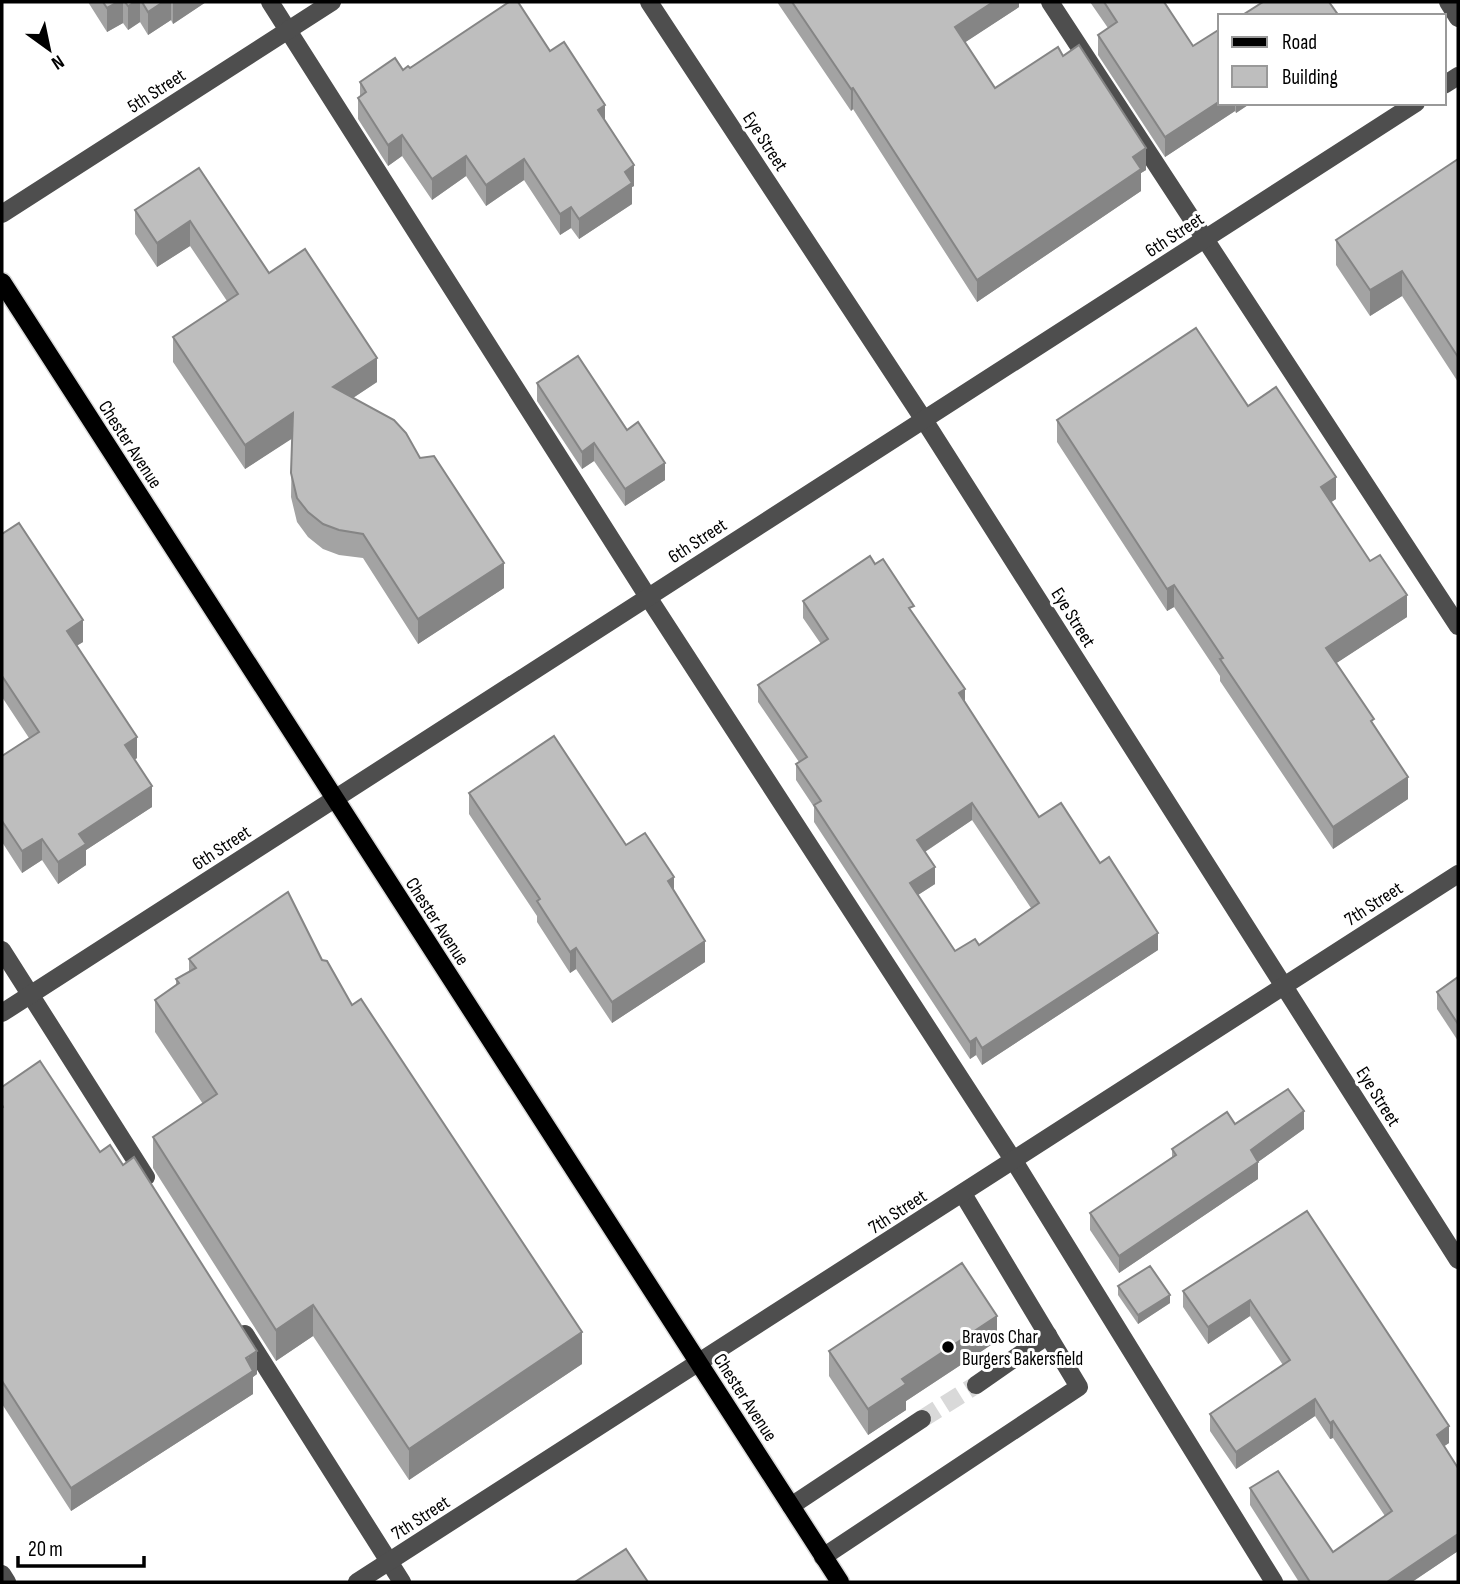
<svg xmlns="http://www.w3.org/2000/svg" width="1460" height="1584" viewBox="0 0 1460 1584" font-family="'Sofia Sans Condensed',sans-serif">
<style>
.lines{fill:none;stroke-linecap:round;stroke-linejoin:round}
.minor-tunnel{stroke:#d9d9d9;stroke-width:18;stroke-dasharray:18 9;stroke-linecap:butt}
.major-casing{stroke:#dbdbdb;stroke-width:21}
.minor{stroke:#4e4e4e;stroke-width:18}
.major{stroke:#000;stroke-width:18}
.wall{fill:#a3a3a3;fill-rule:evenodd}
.shaded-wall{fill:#858585}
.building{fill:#bebebe;stroke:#858585;stroke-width:2;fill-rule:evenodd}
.poi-dot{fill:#000;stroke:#fff;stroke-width:2.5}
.labels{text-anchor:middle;stroke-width:6;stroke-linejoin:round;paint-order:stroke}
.street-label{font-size:19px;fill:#000;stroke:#fff}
.poi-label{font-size:19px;fill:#000;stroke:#fff;text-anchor:start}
</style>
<rect width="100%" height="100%" fill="#fff"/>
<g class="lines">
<polyline class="minor-tunnel" points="922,1419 976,1385"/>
<g class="major-casing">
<polyline id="major" points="2,282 840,1582"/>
</g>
<g class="minor">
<polyline points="270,2 648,597 1014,1161 1274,1582"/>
<polyline points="649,2 924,420 1458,1260"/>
<polyline points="1050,2 1458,626"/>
<polyline points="1448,2 1458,18"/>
<polyline points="1444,85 1458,76"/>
<polyline points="2,214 332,2"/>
<polyline points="2,950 146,1177"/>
<polyline points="2,1013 1416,103"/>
<polyline points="245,1334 402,1582"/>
<polyline points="976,1385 1048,1335"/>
<polyline points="791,1506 922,1419"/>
<polyline points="823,1557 1079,1387 963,1194"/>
<polyline points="2,1574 7,1582"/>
<polyline points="357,1582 1458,874"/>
</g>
<use href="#major" class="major"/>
</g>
<g class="wall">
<polygon points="88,2 206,2 173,24 171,20 148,35 140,22 128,30 123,23 107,32"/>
<polygon points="777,2 1019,2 1019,7 965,42 995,88 1146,170 1141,173 1141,191 977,302 853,109 851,111"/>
<polygon points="1090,2 1164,2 1220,103 1251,103 1236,113 1235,111 1165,157 1098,55 1098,35 1108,28"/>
<polygon points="550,51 605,121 634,186 632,187 632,204 579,239 571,228 560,235 524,180 486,206 466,176 432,200 402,156 388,166 358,119 358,98 360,97 360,82 410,68"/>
<polygon points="1458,159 1458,382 1402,296 1370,316 1336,265 1336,240"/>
<polygon points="199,168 269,273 377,382 353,398 420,458 504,588 418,644 363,558 339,555 323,549 308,537 297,522 291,497 292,438 245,469 173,362 173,337 227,301 190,246 157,267 135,234 135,210"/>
<polygon points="537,383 627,430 665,480 625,506 594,461 582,469 537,401"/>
<polygon points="1248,406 1336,499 1331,502 1407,617 1336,663 1374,725 1408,799 1333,849 1220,681 1220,676 1174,607 1167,611 1057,442 1057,420"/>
<polygon points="2,534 83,642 77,645 137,758 134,760 152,807 86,850 86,865 58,884 42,860 22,873 2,842 2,756 29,738 2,697"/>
<path d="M875 564 914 615 965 703 1039 817 1158 950 982 1065 976 1055 970 1059 814 822V807L796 780V764L799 762 758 702V685L821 644 803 618V601ZM972 820 1031 908 979 945 955 951 918 895 935 884 925 852Z"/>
<polygon points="469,793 626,845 674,891 705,962 612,1023 576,969 570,973 537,922 537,916 469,814"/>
<polygon points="189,959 322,960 352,1005 582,1364 409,1480 313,1336 276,1361 153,1168 153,1137 203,1104 155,1032 155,1000 176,986 176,979 189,972"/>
<polygon points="1458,977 1458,1041 1437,1009 1437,992"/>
<polygon points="2,1087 100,1152 257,1374 253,1377 253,1394 71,1511 2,1404"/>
<polygon points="1235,1124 1304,1129 1258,1162 1258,1179 1119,1273 1090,1230 1090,1213 1172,1158 1172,1149"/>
<polygon points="1307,1211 1449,1443 1444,1446 1458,1468 1458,1551 1412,1582 1299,1582 1250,1505 1250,1488 1333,1552 1385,1516 1333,1438 1330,1439 1315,1416 1236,1469 1210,1431 1210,1414 1283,1365 1250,1316 1208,1344 1183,1307 1183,1291"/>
<polygon points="1118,1286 1170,1303 1138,1324 1118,1295"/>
<polygon points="997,1341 906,1401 906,1410 868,1435 829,1376 829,1351"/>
</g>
<g class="shaded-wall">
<polygon points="118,2 123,2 123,23 107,32 107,8"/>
<polygon points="135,2 140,2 140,22 128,30 128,6"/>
<polygon points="163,2 171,2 171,20 148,35 148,12"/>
<polygon points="173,2 206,2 173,24"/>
<polygon points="993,2 1019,2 1019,7 955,49 955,27"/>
<polygon points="853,88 853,109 851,111 851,89"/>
<polygon points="1220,101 1220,103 1235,103 1235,111 1165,157 1165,137"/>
<polygon points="1236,103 1251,103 1236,113"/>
<polygon points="605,105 605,126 598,110"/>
<polygon points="402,135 402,156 388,166 388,145"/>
<polygon points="1146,148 1146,170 1141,173 1141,191 977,302 977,280 1133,157"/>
<polygon points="466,156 466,176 432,200 432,179"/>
<polygon points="524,159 524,180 486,206 486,185"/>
<polygon points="634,165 634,186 632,187 632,204 579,239 579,219 625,172"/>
<polygon points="571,207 571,228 560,235 560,214"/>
<polygon points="190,221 190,246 157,267 157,243"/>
<polygon points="1402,271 1402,296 1370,316 1370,290"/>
<polygon points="377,358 377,382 333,411 333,387"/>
<polygon points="293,413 293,438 245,469 245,445"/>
<polygon points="594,443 594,461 582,469 582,452"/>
<polygon points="665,463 665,480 625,506 625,489"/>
<polygon points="1336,477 1336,499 1321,509 1321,487"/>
<polygon points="504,563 504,588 418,644 418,619"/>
<polygon points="1174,585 1174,607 1167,611 1167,589"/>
<polygon points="1407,595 1407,617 1326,670 1326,648"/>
<polygon points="83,620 83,642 67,652 67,631"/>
<polygon points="965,689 965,706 959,693"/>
<polygon points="137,737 137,758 125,766 125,745"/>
<polygon points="1408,777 1408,799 1333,849 1333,827"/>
<polygon points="152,786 152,807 86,850 86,865 58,884 58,862 79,834"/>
<polygon points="972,803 972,820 917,857 917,840"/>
<polygon points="42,839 42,860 22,873 22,851"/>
<polygon points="935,867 935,884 910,900 910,883"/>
<polygon points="674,877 674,898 668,881"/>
<polygon points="1158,933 1158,950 982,1065 982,1048"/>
<polygon points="705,941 705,962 612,1023 612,1002"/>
<polygon points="576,948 576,969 570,973 570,952"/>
<polygon points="976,1038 976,1055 970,1059 970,1042"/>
<polygon points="1304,1111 1304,1129 1258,1162 1258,1179 1119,1273 1119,1256 1251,1150"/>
<polygon points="1170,1295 1170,1303 1138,1324 1138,1315"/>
<polygon points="1250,1300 1250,1316 1208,1344 1208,1327"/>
<polygon points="313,1305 313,1336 276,1361 276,1330"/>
<polygon points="997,1316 997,1341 906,1401 906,1410 868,1435 868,1409 902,1379"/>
<polygon points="582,1332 582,1364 409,1480 409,1449"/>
<polygon points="257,1351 257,1374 253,1377 253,1394 71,1511 71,1488"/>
<polygon points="1315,1399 1315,1416 1236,1469 1236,1452"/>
<polygon points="1333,1421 1333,1438 1330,1439 1330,1423"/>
<polygon points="1449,1426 1449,1443 1437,1451 1437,1435"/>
<polygon points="1458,1534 1458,1551 1412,1582 1387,1582"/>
</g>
<g class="building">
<polygon points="103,2 118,2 107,8"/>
<polygon points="125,2 135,2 128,6"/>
<polygon points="142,2 163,2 148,12"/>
<polygon points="509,2 518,2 550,51 564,42 605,105 598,110 634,165 625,172 632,183 579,219 571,207 560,214 524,159 486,185 466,156 432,179 402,135 388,145 358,98 366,92 360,82 395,58 403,70 408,66 410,68"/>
<polygon points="792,2 993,2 955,27 995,88 1058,47 1063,56 1079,45 1146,148 1133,157 1141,169 977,280 853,88 851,89"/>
<polygon points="1104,2 1164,2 1193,46 1220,29 1220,101 1165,137 1098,35 1117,22"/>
<polygon points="1263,2 1329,2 1339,16 1241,16"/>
<polygon points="1458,159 1458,357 1402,271 1370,290 1336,240"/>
<polygon points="199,168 269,273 305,249 377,358 333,387 394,420 406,433 420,458 434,456 504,563 418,619 363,534 339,530 323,524 308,512 297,498 291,473 293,413 245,445 173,337 238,294 190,221 157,243 135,210"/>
<polygon points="1196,328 1248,406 1276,387 1336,477 1321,487 1370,561 1380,555 1407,595 1326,648 1374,719 1371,721 1408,777 1333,827 1220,659 1223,658 1174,585 1167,589 1057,420"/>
<polygon points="578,356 627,430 638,422 665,463 625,489 594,443 582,452 537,383"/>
<polygon points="19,523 83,620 67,631 137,737 125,745 152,786 79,834 86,844 58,862 42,839 22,851 2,821 2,756 39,732 2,676 2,534"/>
<path d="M870 556 875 564 883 559 914 606 909 608 965 689 959 693 1039 817 1061 803 1100 863 1109 857 1158 933 982 1048 976 1038 970 1042 814 805 821 801 796 764 807 757 758 685 828 639 803 601ZM972 803 1039 903 979 945 975 939 955 951 910 883 935 867 917 840Z"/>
<polygon points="554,736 626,845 645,833 674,877 668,881 705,941 612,1002 576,948 570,952 537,901 540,899 469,793"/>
<polygon points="288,892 322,960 327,961 352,1005 361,999 582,1332 409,1449 313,1305 276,1330 153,1137 217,1094 155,1000 179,983 176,979 196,968 189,959"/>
<polygon points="1458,977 1458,1024 1437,992"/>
<polygon points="40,1061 100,1152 110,1145 123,1165 134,1157 257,1351 246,1358 253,1371 71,1488 2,1381 2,1108 3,1107 2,1105 2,1087"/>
<polygon points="1288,1089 1304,1111 1251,1150 1258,1162 1119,1256 1090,1213 1176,1155 1172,1149 1227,1112 1235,1124"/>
<polygon points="1307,1211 1449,1426 1437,1435 1458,1468 1458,1534 1387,1582 1310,1582 1250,1488 1278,1471 1333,1552 1392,1511 1333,1421 1330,1423 1315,1399 1236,1452 1210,1414 1290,1360 1250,1300 1208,1327 1183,1291"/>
<polygon points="962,1263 997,1316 902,1379 906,1384 868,1409 829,1351"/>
<polygon points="1150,1266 1170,1295 1138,1315 1118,1286"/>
<polygon points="626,1549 648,1582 575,1582"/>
</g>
<circle class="poi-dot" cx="948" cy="1347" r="7"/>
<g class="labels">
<g class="street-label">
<text transform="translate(156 90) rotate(-33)" y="7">5th Street</text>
<text transform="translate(766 141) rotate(57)" y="7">Eye Street</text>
<text transform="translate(1174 234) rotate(-33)" y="7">6th Street</text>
<text transform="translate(131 444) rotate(57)" y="7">Chester Avenue</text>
<text transform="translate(697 540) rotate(-33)" y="7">6th Street</text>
<text transform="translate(1074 617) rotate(58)" y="7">Eye Street</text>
<text transform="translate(221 847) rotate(-33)" y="7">6th Street</text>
<text transform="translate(1373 903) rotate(-33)" y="7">7th Street</text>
<text transform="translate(438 921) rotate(57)" y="7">Chester Avenue</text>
<text transform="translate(1379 1096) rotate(58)" y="7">Eye Street</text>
<text transform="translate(897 1211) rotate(-33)" y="7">7th Street</text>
<text transform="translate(746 1397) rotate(57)" y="7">Chester Avenue</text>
<text transform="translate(420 1517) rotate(-33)" y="7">7th Street</text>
</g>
<g class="poi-label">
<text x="962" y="1343">Bravos Char<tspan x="962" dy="22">Burgers Bakersfield</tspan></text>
</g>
</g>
<rect width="1460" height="1584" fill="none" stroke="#000000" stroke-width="7"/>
<rect x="1218" y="14" width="228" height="91" fill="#ffffff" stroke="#999999" stroke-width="2"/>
<rect x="1232" y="37" width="35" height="10" fill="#000000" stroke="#999999" stroke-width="2"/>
<text x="1282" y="49" font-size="21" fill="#000000">Road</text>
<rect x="1232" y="66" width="35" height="21" fill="#bebebe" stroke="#999999" stroke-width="2"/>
<text x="1282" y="84" font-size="21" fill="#000000">Building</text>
<g transform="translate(49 49) rotate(147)" stroke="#ffffff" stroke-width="5" paint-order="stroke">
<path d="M0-5L12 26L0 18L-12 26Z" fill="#000000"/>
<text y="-10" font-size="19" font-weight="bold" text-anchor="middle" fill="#000000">N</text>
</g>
<path d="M18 1556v10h126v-10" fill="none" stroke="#000000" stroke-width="3.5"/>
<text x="28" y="1556" font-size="21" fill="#000000" stroke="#ffffff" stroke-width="5" paint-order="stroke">20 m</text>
</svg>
